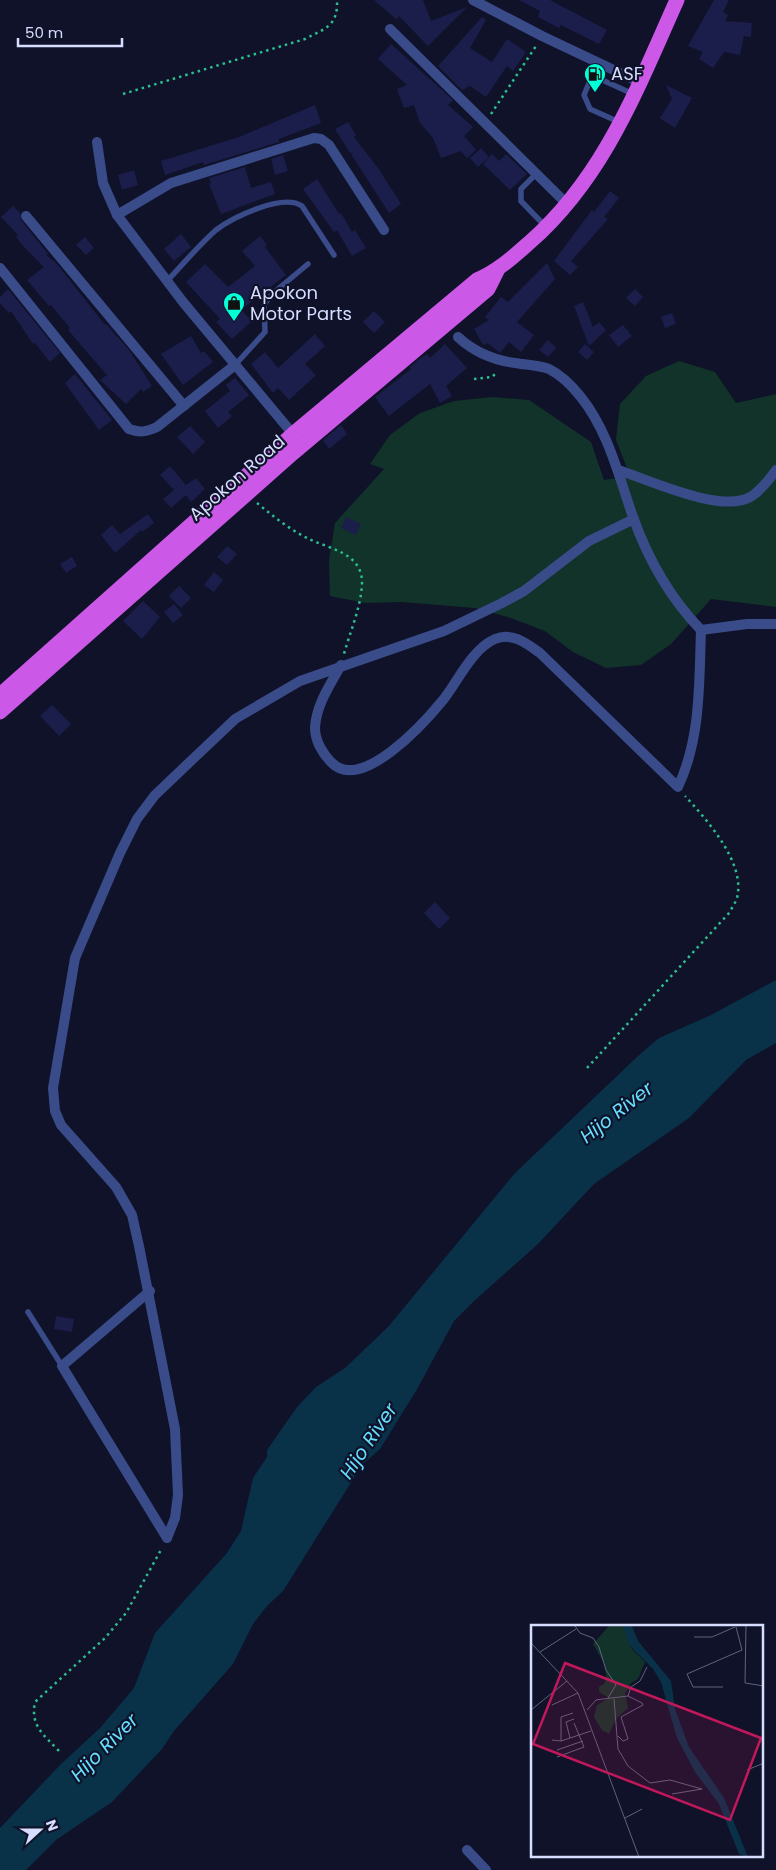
<svg xmlns="http://www.w3.org/2000/svg" width="776" height="1870" viewBox="0 0 776 1870" font-family="Poppins,sans-serif">
<style>
.green{fill:#123329}
.water{fill:#093148}
.building{fill:#1b1e4a}
.lines{fill:none;stroke-linecap:round;stroke-linejoin:round}
.path{stroke:#2cbe8f;stroke-width:2.5;stroke-dasharray:2.5 4;stroke-linecap:butt}
.service{stroke:#394b89;stroke-width:5.5}
.minor{stroke:#394b89;stroke-width:10}
.trunk{stroke:#cc58e8;stroke-width:15}
.labels{text-anchor:middle;stroke-width:4.5;stroke-linejoin:round;paint-order:stroke}
.poi-label{font-size:18px;fill:#d7ddff;stroke:#0f1229;text-anchor:start}
.street-label{font-size:18px;fill:#d7ddff;stroke:#0f1229}
.water-label{font-size:19px;font-style:italic;fill:#65e0ff;stroke:#0f1229}
.inset-road{fill:none;stroke:#5f637f;stroke-width:1}
.view{fill:#c2185b;fill-opacity:0.15;stroke:#c2185b;stroke-width:2.5}
.inset-edge{fill:none;stroke:#d7ddff;stroke-width:2.5}
</style>
<rect width="100%" height="100%" fill="#0f1229"/>
<polygon class="green" points="679,361 715,372 736,403 776,394 776,607 711,599 671,644 641,665 606,668 573,652 545,631 511,618 475,608 401,602 365,603 330,596 329,560 335,523 384,469 370,464 390,435 420,413 454,401 492,397 529,400 591,442 604,480 630,476 616,440 620,404 646,376"/>
<polygon class="water" points="776,980 776,1043 746,1060 689,1118 594,1184 538,1244 474,1301 454,1321 416,1391 380,1449 362,1465 283,1591 267,1606 253,1624 233,1664 174,1731 162,1749 112,1802 56,1840 26,1870 0,1870 0,1828 61,1764 100,1728 134,1688 155,1633 227,1553 241,1531 253,1478 267,1457 267,1450 297,1407 316,1387 345,1368 388,1327 515,1173 638,1056 659,1038 709,1016"/>
<g class="building">
<polygon points="374,0 423,0 431,21 467,7 428,46 399,16 397,20"/>
<polygon points="519,0 550,0 607,30 599,44 561,25 559,28 538,17 540,11"/>
<polygon points="714,0 729,0 723,12 728,15 725,21 752,23 751,37 744,36 740,55 724,52 713,68 699,59 703,52 688,46"/>
<polygon points="482,17 486,20 470,48 492,62 507,39 526,52 513,71 507,66 486,97 470,86 462,90 438,66"/>
<polygon points="391,44 453,100 448,105 473,127 464,136 476,150 467,158 461,151 441,158 433,138 420,123 414,105 404,108 397,89 407,85 378,59"/>
<polygon points="666,85 692,98 675,128 660,118 672,99"/>
<polygon points="315,105 321,123 279,139 279,142 204,165 203,162 165,175 161,161 239,137"/>
<polygon points="348,122 356,135 354,137 378,168 401,204 389,213 351,154 354,152 350,153 335,129"/>
<polygon points="481,148 489,157 478,167 470,158"/>
<polygon points="492,154 499,161 506,154 527,174 510,190 483,164"/>
<polygon points="283,155 288,171 275,175 271,159"/>
<polygon points="245,167 251,188 271,182 275,194 221,214 209,184 211,183 209,178"/>
<polygon points="134,170 138,185 122,190 118,175"/>
<polygon points="317,179 339,214 341,213 352,232 355,230 366,248 352,256 337,230 334,232 303,189"/>
<polygon points="610,191 619,198 604,217 608,219 571,261 578,267 570,275 554,261 592,210 594,212"/>
<polygon points="13,206 20,213 21,220 48,254 46,255 57,264 105,325 106,324 129,350 152,386 143,392 141,389 126,404 100,380 107,375 68,330 70,328 51,305 49,306 27,280 44,267 25,248 16,237 18,235 1,217"/>
<polygon points="181,234 191,247 174,261 164,249"/>
<polygon points="260,236 267,245 265,247 286,275 241,310 252,321 232,339 216,322 220,319 186,282 205,264 228,287 255,266 242,251"/>
<polygon points="85,237 94,248 86,255 76,245"/>
<polygon points="547,263 555,279 517,322 534,335 521,352 509,342 500,353 488,343 483,345 474,329 489,320 485,317 501,297 508,302"/>
<polygon points="8,289 60,353 50,362 35,343 33,344 11,311 9,313 0,303 0,297"/>
<polygon points="635,289 643,297 635,306 626,298"/>
<polygon points="583,302 593,327 599,322 606,330 589,346 574,306"/>
<polygon points="374,311 385,322 374,333 363,322"/>
<polygon points="672,313 676,324 665,328 661,317"/>
<polygon points="623,325 632,336 618,347 609,335"/>
<polygon points="315,334 325,346 305,364 316,375 289,400 278,388 273,393 251,364 265,352 278,368"/>
<polygon points="191,336 201,353 204,351 213,362 183,385 161,354"/>
<polygon points="548,340 556,348 548,357 539,350"/>
<polygon points="445,344 467,368 446,386 452,396 440,403 430,384 389,416 375,397 411,369 410,367 419,359 427,354 430,358"/>
<polygon points="585,344 594,352 587,360 578,352"/>
<polygon points="75,374 112,420 99,430 65,383"/>
<polygon points="235,378 249,395 228,412 232,416 218,428 205,411 230,391 226,385"/>
<polygon points="341,425 347,434 329,449 323,440"/>
<polygon points="190,426 205,442 193,454 177,437"/>
<polygon points="170,466 186,485 196,478 205,489 191,502 186,495 171,508 163,499 174,490 160,475"/>
<polygon points="148,514 154,523 142,532 141,530 115,553 101,535 112,525 120,534"/>
<polygon points="346,517 361,524 356,535 341,528"/>
<polygon points="227,546 237,554 227,565 217,557"/>
<polygon points="72,557 77,566 66,573 60,564"/>
<polygon points="214,572 223,580 214,592 204,585"/>
<polygon points="179,586 191,598 181,608 169,596"/>
<polygon points="143,601 160,617 142,639 123,621"/>
<polygon points="174,604 183,615 173,623 164,612"/>
<polygon points="52,705 71,724 59,736 40,716"/>
<polygon points="435,902 450,918 439,929 424,913"/>
<polygon points="56,1316 74,1319 72,1332 54,1329"/>
</g>
<g class="lines">
<g class="path">
<path d="M123 94 305 39C326 28 338 26 337 0"/>
<polyline points="491,114 536,46"/>
<polyline points="474,379 492,377 497,372"/>
<path d="M257 503C273 516 289 529 307 538 328 549 363 552 362 584 361 607 350 632 344 654"/>
<path d="M587 1068 730 912C732 907 736 902 737 898 746 863 707 820 685 796"/>
<path d="M59 1751C44 1735 30 1726 35 1702L105 1638 126 1613 162 1548"/>
</g>
<g class="service">
<polyline points="619,122 590,109 584,95 589,83 598,78 633,94"/>
<polyline points="536,174 521,189 521,201 545,226"/>
<path d="M167 281C183 264 199 245 216 230 233 217 283 193 302 206L334 255"/>
<polyline points="235,365 265,332 264,305 272,294 308,264"/>
<polyline points="28,1312 62,1366"/>
</g>
<g class="minor">
<polyline points="473,0 542,36 639,82"/>
<polyline points="390,29 568,205"/>
<polyline points="97,142 103,183 117,215 183,302 297,439"/>
<polyline points="117,215 171,183 314,138 321,139 329,145 384,230"/>
<polyline points="26,216 184,406"/>
<path d="M0 268 129 429C140 433 146 432 157 427L235 365"/>
<path d="M618 470C650 480 723 515 752 496 762 489 769 480 776 470"/>
<polyline points="701,630 747,624 776,624"/>
<path d="M341 665C330 685 316 705 315 728 315 741 323 754 331 762 361 794 425 722 443 700 458 681 472 649 495 639 512 632 526 643 540 653L678 787C701 738 699 684 701 630 671 599 648 559 633 517 619 477 608 430 580 396 572 386 561 375 549 369 538 365 526 365 515 363 493 360 474 352 458 337"/>
<polyline points="150,1291 62,1366 167,1538"/>
<polyline points="167,1538 175,1518 178,1495 175,1429 139,1246 132,1215 116,1187 61,1125 55,1111 53,1088 75,958 120,853 137,819 155,795 235,719 300,681 444,631 502,603 524,591 589,541 634,519"/>
<polyline points="467,1850 486,1870"/>
</g>
<g class="trunk">
<path d="M0 695 293 434 477 280C498 271 513 257 530 242 604 177 637 89 677 0"/>
<polyline points="0,712 293,453 488,289 497,271"/>
</g>
</g>
<defs>
<g id="fuel-pin" transform="scale(1.125)"><path d="M0 17L-7.5 6A9.5 9.5 0 1 1 7.5 6Z" fill="#03ffd7" stroke="#0f1229"/><path d="M-5.5-6h7V0h2V4h1.3V-2.5L3-4.5l.8-.8L6-3V5H2.5V1h-1V6h-7ZM-4.2-4.7v3.2H.2V-4.7Z" fill="#111"/></g>
<g id="shop-pin" transform="scale(1.125)"><path d="M0 17L-7.5 6A9.5 9.5 0 1 1 7.5 6Z" fill="#03ffd7" stroke="#0f1229"/><path d="M-5-2.5h2.3a2.7 3.5 0 0 1 5.4 0H5L5.5 6h-11ZM-1.5-2.5h3a1.5 2.3 0 0 0-3 0Z" fill="#111"/></g>
</defs>
<g fill-rule="evenodd">
<use href="#fuel-pin" x="595" y="74"/>
<use href="#shop-pin" x="234" y="303"/>
</g>
<g class="labels">
<g class="poi-label">
<text x="611" y="80">ASF</text>
<text x="250" y="299">Apokon<tspan x="250" dy="21">Motor Parts</tspan></text>
</g>
<g class="street-label">
<text transform="translate(237 478) rotate(-41)" y="6">Apokon Road</text>
</g>
<g class="water-label">
<text transform="translate(616 1112) rotate(-38)" y="7">Hijo River</text>
<text transform="translate(368 1441) rotate(-56)" y="7">Hijo River</text>
<text transform="translate(104 1747) rotate(-45)" y="7">Hijo River</text>
</g>
</g>
<g transform="translate(531 1625)">
<rect width="232" height="232" fill="#0f1229"/>
<path d="M78 1H92L100 23 114 37 107 54 100 58 94 69 97 83 85 94 78 109 71 105 63 92 66 80 78 73 68 67V62L74 58 75 50 73 38 62 19Z" fill="#123329"/>
<path d="M92 1H101L107 16 140 56 144 84 158 122 193 173 217 232 208 229 188 179 164 147 146 113 130 57 122 44 98 20Z" fill="#093148"/>
<path class="inset-road" d="M44 1 49 8 62 13 68 22 75 45 85 60 77 73M215 1 214 58 233 61M163 12H181L204 2M0 18 47 68 108 232M9 27 45 4M192 62H162L156 49 211 25 205 2M97 71 100 62 109 56 116 42M83 74 87 124 97 141 119 158 139 155 171 164M21 80 47 68M0 85 36 56M56 85 65 75 72 74 97 71 111 78 112 80 90 92 97 114 92 116 87 111M39 113 35 97 43 94M21 115 30 116 60 106M30 116V92L42 88M26 125 52 116M26 132 53 122 43 98M216 145 233 138M141 169 171 164M94 193 111 184"/>
<path class="view" d="M34 38 230 113 199 195 2 119Z"/>
<rect width="232" height="232" class="inset-edge"/>
</g>
<g transform="translate(40 1830) rotate(69)" stroke="#0f1229" stroke-width="4" paint-order="stroke">
<path d="M0-4L9 19L0 12L-9 19Z" fill="#d7ddff"/>
<text y="-8" font-size="14" font-weight="bold" text-anchor="middle" fill="#d7ddff">N</text>
</g>
<path d="M18 38v8h104v-8" fill="none" stroke="#d7ddff" stroke-width="2.5"/>
<text x="25" y="38" font-size="15" fill="#d7ddff" stroke="#0f1229" stroke-width="4" paint-order="stroke">50 m</text>
</svg>
